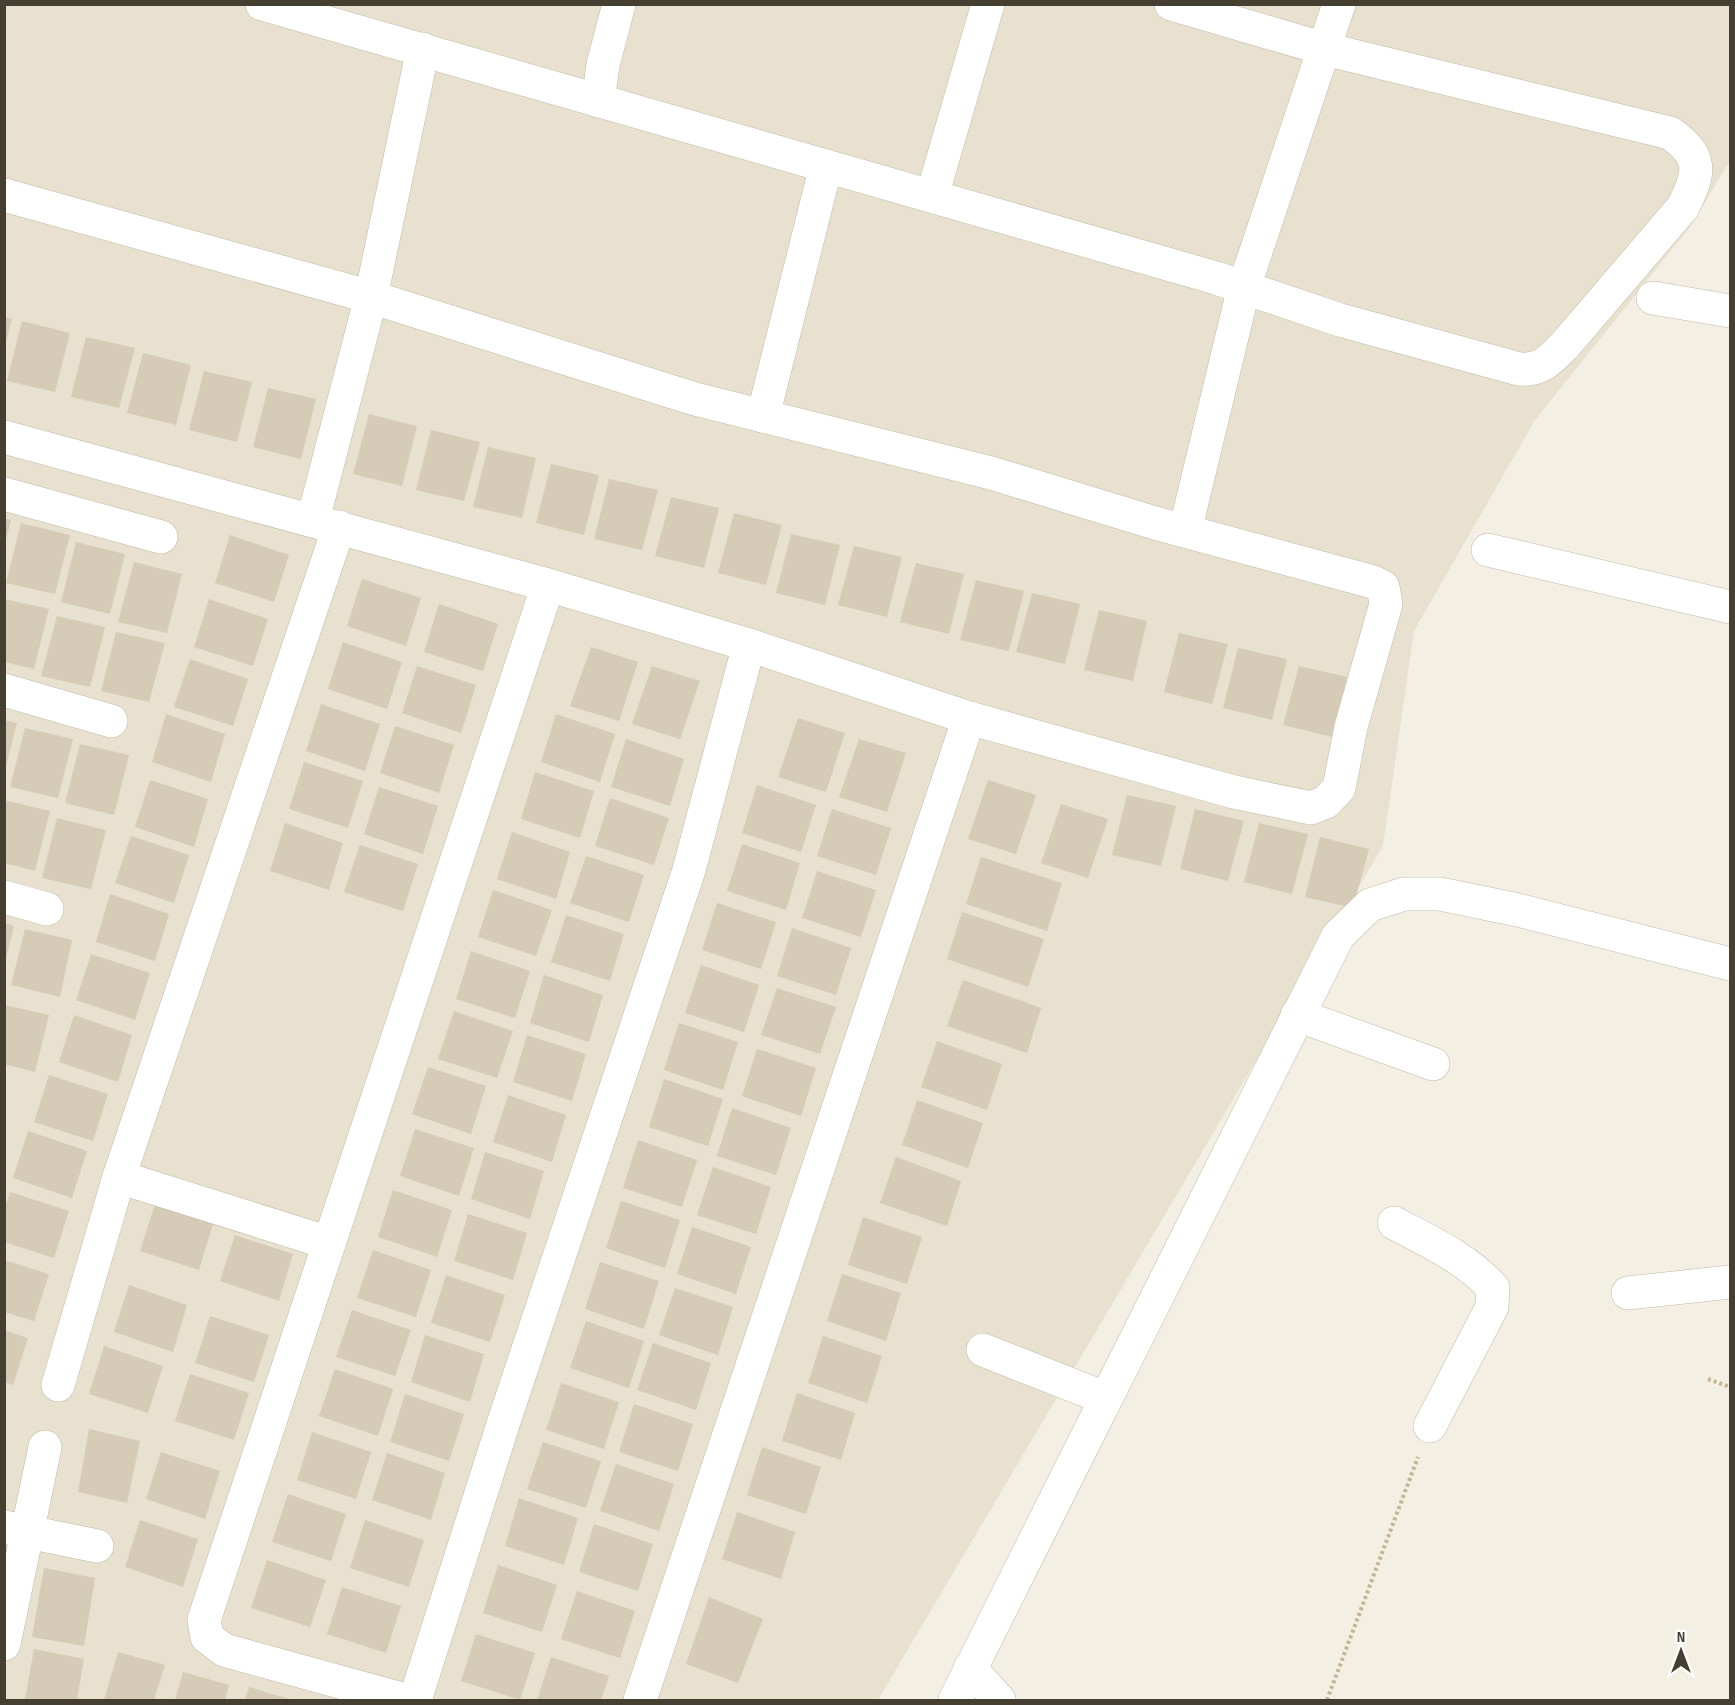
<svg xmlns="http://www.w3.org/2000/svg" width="1735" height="1705" viewBox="0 0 1735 1705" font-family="'Sofia Sans Condensed',sans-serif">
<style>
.residential{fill:#e8e1cf}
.building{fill:#d5cbb6}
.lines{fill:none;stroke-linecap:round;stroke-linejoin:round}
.minor-casing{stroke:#c2baa6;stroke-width:34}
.path{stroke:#c3b593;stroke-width:4;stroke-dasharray:3 3;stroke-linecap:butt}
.minor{stroke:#fff;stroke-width:33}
</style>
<rect width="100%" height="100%" fill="#f3efe2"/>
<polygon class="residential" points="5,5 1730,5 1730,161 1690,227 1535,420 1414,631 1383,846 878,1700 5,1700"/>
<g class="building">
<polygon points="4,317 12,319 5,345 4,345"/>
<polygon points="22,321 70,333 55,392 7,381"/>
<polygon points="86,337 135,348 119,408 71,397"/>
<polygon points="143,353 191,365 176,425 127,413"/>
<polygon points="204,371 252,382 237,442 189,430"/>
<polygon points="268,388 316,399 301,459 253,447"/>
<polygon points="369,414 417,426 402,486 353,474"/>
<polygon points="431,430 480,442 464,501 416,490"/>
<polygon points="488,447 536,458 522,518 473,507"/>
<polygon points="551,464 599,475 584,535 536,523"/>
<polygon points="609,479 658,490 642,550 594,539"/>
<polygon points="671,497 719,508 704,568 655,556"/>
<polygon points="734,513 782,525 766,585 718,573"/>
<polygon points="4,518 11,520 5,543 4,543"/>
<polygon points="21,523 70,535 55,594 6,583"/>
<polygon points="791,534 840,545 825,605 776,593"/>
<polygon points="230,535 289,555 274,602 215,583"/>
<polygon points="76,542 125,554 110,614 61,602"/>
<polygon points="854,546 902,557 887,617 838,605"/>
<polygon points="134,562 182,574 167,633 118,622"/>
<polygon points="916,563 964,574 949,634 900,622"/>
<polygon points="362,579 421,598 406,646 347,626"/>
<polygon points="976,580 1024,591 1009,651 960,640"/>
<polygon points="1032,593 1080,604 1065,664 1016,652"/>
<polygon points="4,599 49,609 34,669 4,662"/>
<polygon points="209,599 268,619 253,666 194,647"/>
<polygon points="439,604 498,624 483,671 424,652"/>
<polygon points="1099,610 1147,621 1133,681 1084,670"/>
<polygon points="57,616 105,627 90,687 41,676"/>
<polygon points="116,632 165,643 149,702 101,691"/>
<polygon points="1179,633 1228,644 1212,704 1164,692"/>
<polygon points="343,642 402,662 387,709 328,689"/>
<polygon points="591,647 638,662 619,721 570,706"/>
<polygon points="1238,648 1287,659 1272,720 1223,708"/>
<polygon points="190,659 248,679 233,726 174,707"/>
<polygon points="417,666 476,685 461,733 402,713"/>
<polygon points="652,666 700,681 680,739 632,724"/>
<polygon points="1299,666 1347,677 1332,737 1283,725"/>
<polygon points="321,704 380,724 365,771 306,751"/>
<polygon points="166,714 225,734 211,782 152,762"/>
<polygon points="556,714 615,734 600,782 541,762"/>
<polygon points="798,718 845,733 826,792 778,777"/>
<polygon points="4,720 17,723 5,770 4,770"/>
<polygon points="395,726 454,745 439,793 380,773"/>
<polygon points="25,728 73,739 58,798 10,787"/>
<polygon points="626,739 684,759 670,806 611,787"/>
<polygon points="859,739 906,753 887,812 839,797"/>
<polygon points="80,744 129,755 114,815 65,803"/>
<polygon points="304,762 363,781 348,828 289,809"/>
<polygon points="535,772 594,791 580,838 521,819"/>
<polygon points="150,780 208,799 194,847 135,827"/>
<polygon points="988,780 1036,795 1016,854 968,839"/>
<polygon points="757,785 816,805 801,852 742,833"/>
<polygon points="379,787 438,806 423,854 364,834"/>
<polygon points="1127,795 1176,806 1161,866 1112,855"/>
<polygon points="610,798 669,818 654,865 595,846"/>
<polygon points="4,800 50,811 35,871 4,863"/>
<polygon points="1061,804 1108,819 1088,878 1041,863"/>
<polygon points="832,809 891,828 876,875 817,856"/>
<polygon points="1195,809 1244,821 1228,881 1180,869"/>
<polygon points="57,818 106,830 91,889 42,878"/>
<polygon points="285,823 343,843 329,890 270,871"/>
<polygon points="1259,823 1308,834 1292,894 1244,882"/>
<polygon points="512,832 570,852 556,899 497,879"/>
<polygon points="131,836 189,855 174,903 115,883"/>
<polygon points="1320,837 1369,849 1353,908 1305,897"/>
<polygon points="742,844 800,863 786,910 727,891"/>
<polygon points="360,845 418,864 403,911 344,892"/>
<polygon points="586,856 644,875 629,922 570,903"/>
<polygon points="981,857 1062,883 1047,931 966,904"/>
<polygon points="817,871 876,890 861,937 802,918"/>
<polygon points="493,890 552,910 536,956 478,937"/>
<polygon points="110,894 169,914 155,961 96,942"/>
<polygon points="717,903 776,922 761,969 702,950"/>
<polygon points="962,912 1044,939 1028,987 947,959"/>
<polygon points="566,915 624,934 610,981 551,962"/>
<polygon points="4,923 14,926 5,962 4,962"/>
<polygon points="792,928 851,948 836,995 777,976"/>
<polygon points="25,929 72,940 60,997 11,985"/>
<polygon points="471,951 530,971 515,1018 456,999"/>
<polygon points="91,954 150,973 135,1020 76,1000"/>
<polygon points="701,965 759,985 744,1032 685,1013"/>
<polygon points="544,975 603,995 589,1042 530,1023"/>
<polygon points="963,980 1041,1008 1027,1053 947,1026"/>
<polygon points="777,988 836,1007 820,1054 761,1035"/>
<polygon points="5,1005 49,1015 35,1072 4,1064"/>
<polygon points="454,1011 513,1031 497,1078 438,1059"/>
<polygon points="74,1015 132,1035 118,1082 59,1062"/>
<polygon points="679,1023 738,1042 723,1090 664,1070"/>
<polygon points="527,1035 586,1054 572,1101 513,1082"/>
<polygon points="937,1041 1002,1064 987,1110 921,1087"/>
<polygon points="757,1049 816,1068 801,1116 742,1096"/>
<polygon points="428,1067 486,1086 471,1134 412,1114"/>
<polygon points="49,1075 108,1094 93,1141 34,1122"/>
<polygon points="664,1079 723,1099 708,1146 649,1127"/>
<polygon points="508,1095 566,1115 552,1162 493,1142"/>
<polygon points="917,1100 983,1123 968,1168 902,1145"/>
<polygon points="732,1108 791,1128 776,1175 717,1156"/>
<polygon points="415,1129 474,1148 459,1196 400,1176"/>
<polygon points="28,1131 87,1151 72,1198 13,1178"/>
<polygon points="638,1140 697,1160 682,1207 623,1188"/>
<polygon points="485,1152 544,1171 530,1219 471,1199"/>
<polygon points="896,1157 961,1181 947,1226 880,1203"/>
<polygon points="713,1167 771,1187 756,1234 697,1215"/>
<polygon points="393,1190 452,1210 437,1257 378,1237"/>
<polygon points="10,1192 69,1211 54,1258 4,1242 4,1210"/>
<polygon points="621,1201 680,1220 665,1268 606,1248"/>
<polygon points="155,1204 213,1224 199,1270 140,1251"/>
<polygon points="468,1214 527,1233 513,1280 454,1261"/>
<polygon points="863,1217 922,1237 907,1284 848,1265"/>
<polygon points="692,1227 751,1247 736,1294 677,1274"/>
<polygon points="235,1235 293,1254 279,1301 220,1281"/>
<polygon points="373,1250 431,1270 416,1317 357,1298"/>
<polygon points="4,1260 49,1274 34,1321 4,1312"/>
<polygon points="600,1262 659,1281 644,1329 585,1309"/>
<polygon points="842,1274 901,1293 886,1341 827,1321"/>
<polygon points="446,1275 505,1295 490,1342 431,1323"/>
<polygon points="129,1285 187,1305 173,1352 114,1332"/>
<polygon points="675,1288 733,1307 718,1355 659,1335"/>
<polygon points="352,1310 411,1330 395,1376 336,1357"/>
<polygon points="210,1316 269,1335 254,1382 195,1363"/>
<polygon points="586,1321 644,1341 629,1388 570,1368"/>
<polygon points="4,1330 28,1338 13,1385 4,1382"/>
<polygon points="425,1335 484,1354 470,1402 411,1382"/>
<polygon points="823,1336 882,1356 867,1403 808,1383"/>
<polygon points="653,1343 711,1363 696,1410 637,1390"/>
<polygon points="104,1346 163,1366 148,1413 89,1394"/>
<polygon points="335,1369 393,1389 378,1436 319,1416"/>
<polygon points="190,1374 249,1393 234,1440 175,1421"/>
<polygon points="561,1383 619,1402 604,1449 546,1430"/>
<polygon points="797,1393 855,1413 841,1460 782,1441"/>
<polygon points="405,1394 464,1414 449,1461 390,1442"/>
<polygon points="634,1404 693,1424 678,1471 619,1452"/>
<polygon points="89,1429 140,1441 127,1503 78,1492"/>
<polygon points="312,1432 371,1452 356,1499 297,1480"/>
<polygon points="543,1442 601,1461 586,1508 527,1489"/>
<polygon points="762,1447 821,1467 806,1514 747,1495"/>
<polygon points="161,1452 220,1471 205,1519 146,1499"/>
<polygon points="387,1453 445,1473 431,1520 372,1500"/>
<polygon points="616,1464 674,1484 659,1531 600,1511"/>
<polygon points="288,1494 346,1514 331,1561 272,1542"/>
<polygon points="519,1498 578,1518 564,1565 505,1546"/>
<polygon points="737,1512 795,1532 781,1579 722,1559"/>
<polygon points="140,1520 198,1539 183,1587 125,1567"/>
<polygon points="365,1520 424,1540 409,1587 350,1568"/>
<polygon points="594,1524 653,1544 638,1591 579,1572"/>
<polygon points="267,1560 326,1580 310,1627 251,1608"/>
<polygon points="498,1565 557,1585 542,1632 483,1613"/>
<polygon points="44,1568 95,1578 84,1646 32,1637"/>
<polygon points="342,1587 401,1606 386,1653 327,1634"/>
<polygon points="577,1591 635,1611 620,1658 561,1639"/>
<polygon points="709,1597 763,1619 738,1683 686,1664"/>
<polygon points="476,1634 535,1653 520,1700 461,1681"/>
<polygon points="34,1649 84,1659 77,1700 25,1700"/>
<polygon points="118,1652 165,1665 154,1700 104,1700"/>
<polygon points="551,1657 609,1676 601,1700 537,1700"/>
<polygon points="183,1672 229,1685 225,1700 175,1700"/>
<polygon points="249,1687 292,1700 245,1700"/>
</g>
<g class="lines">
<g class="minor-casing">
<g id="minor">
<path d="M262 4 1216 278 1340 320 1519 369C1541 371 1550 360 1565 345L1683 207C1700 173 1704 157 1670 133L1325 49 1171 4"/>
<polyline points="598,101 603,65 619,4"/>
<polyline points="4,195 371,297 695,399 991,473 1155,523 1373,582 1383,587 1386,604 1351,727 1339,788 1326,802 1311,808 1234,792 969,718 749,645 548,585 4,437"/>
<polyline points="932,196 988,4"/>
<polyline points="1653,298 1730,311"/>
<polyline points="763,416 826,166"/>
<polyline points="4,494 161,537"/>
<polyline points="313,520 371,297 423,49"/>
<polyline points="1185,531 1244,287 1339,4"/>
<polyline points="1488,550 1730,607"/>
<polyline points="4,690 111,721"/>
<polyline points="4,897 47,909"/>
<polyline points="1297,1015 1433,1064"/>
<polyline points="119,1177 329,1243"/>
<path d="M1394 1223C1430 1242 1466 1258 1493 1288L1492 1307 1430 1426"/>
<polyline points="1628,1293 1730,1282"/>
<polyline points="983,1350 1105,1398"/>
<polyline points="58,1385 119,1177 339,527"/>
<polyline points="4,1527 97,1546"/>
<polyline points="4,1644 45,1447"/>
<polyline points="970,1668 999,1700"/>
<polyline points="405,1700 224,1650 207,1637 204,1620 548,585"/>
<polyline points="415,1700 507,1412 689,870 749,645"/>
<polyline points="640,1700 969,718"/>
<polyline points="955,1700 1338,936 1370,905 1404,894 1440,894 1518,910 1730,964"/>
</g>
</g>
<g class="path">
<polyline points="1708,1379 1730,1387"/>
<polyline points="1327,1700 1418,1457"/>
</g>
<use href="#minor" class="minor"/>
</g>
<rect width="1735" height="1705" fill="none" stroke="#453f32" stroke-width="12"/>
<g transform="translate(1681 1651)" stroke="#ffffff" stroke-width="4.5" paint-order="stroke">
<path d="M0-4.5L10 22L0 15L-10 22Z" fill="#453f32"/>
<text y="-9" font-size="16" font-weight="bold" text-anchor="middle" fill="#453f32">N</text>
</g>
</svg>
